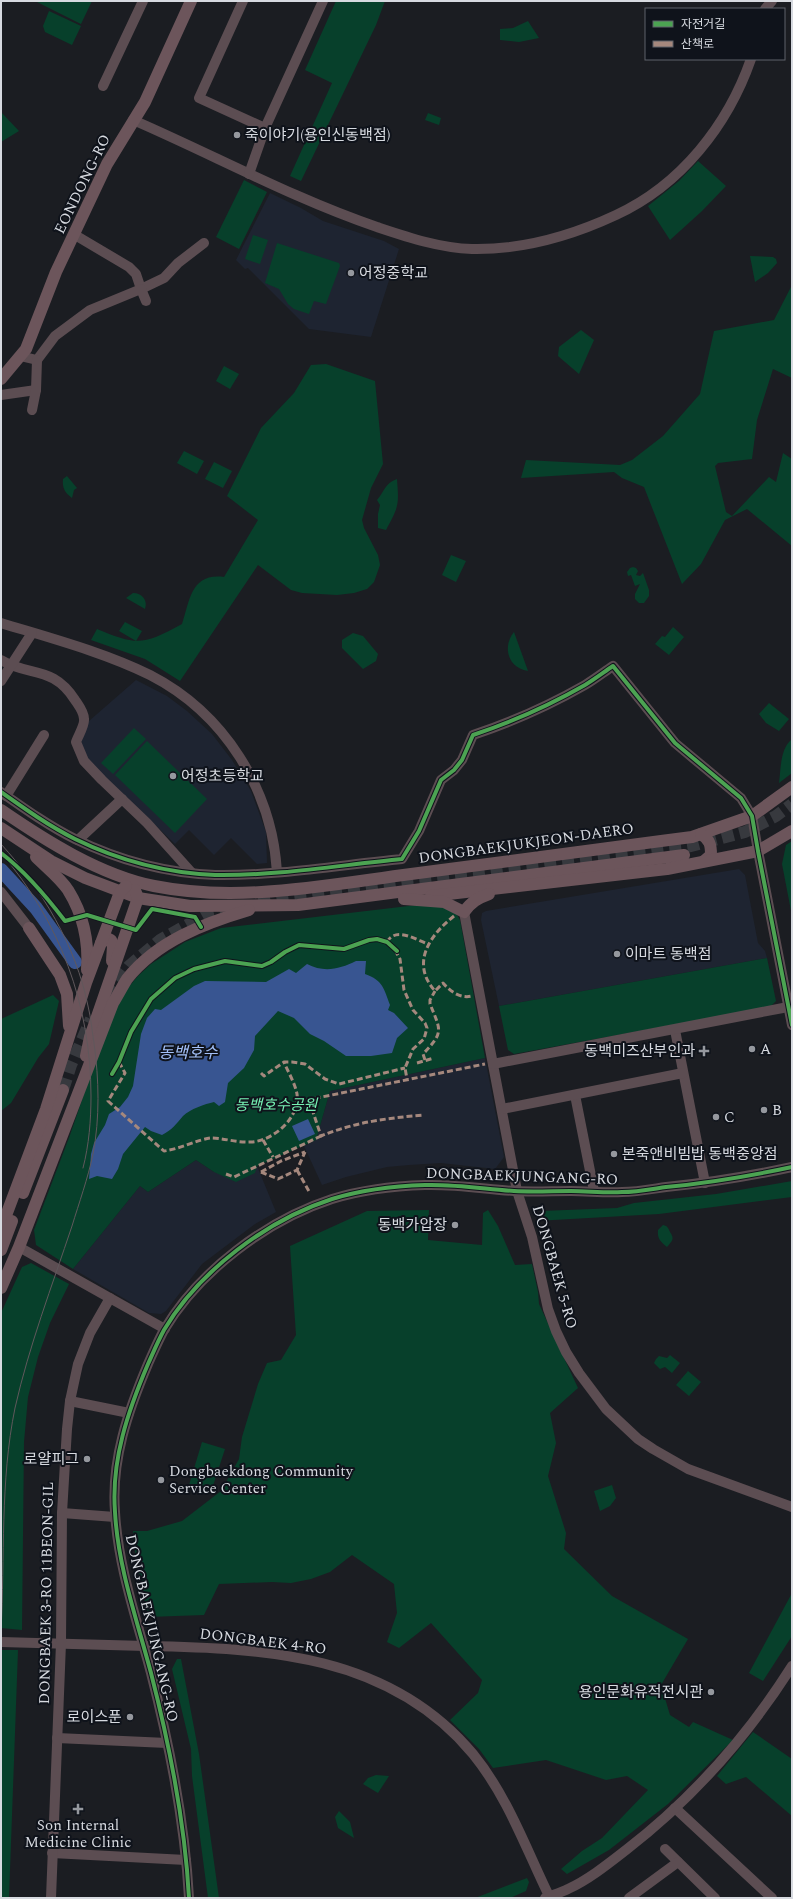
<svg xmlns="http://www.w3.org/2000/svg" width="793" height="1899" viewBox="0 0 793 1899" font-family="Spectral,'Noto Sans KR',serif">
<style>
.built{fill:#1e2431}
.green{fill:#07402b}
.water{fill:#385591}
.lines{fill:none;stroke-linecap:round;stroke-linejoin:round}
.river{stroke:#385591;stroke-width:14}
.major-tunnel{stroke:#37393e;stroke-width:12;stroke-dasharray:12 6;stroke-linecap:butt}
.minor{stroke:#5c4d52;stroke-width:10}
.major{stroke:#6c555b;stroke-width:12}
.tram{stroke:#60585c;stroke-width:1}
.quiet{stroke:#a5887d;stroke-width:3;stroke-dasharray:6 3;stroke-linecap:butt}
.cycleway-casing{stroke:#0f131b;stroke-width:6}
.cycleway{stroke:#4ca352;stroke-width:4}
.poi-dot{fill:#95989e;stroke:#0f131b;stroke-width:1.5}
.labels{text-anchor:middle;stroke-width:4;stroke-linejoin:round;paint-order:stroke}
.poi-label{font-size:15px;fill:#d7dae0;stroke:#0f131b;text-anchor:start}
.street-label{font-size:15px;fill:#d7dae0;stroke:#0f131b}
.park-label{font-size:15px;font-style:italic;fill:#76f2b4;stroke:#0f131b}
.water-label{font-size:16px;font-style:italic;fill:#a3c0f8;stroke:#0f131b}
</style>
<rect width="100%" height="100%" fill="#1b1d22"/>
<g class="built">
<polygon points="270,193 301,208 323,221 384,241 399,249 371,337 309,329 248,268 245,269 236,260"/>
<polygon points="136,680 167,696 187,711 212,734 232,760 251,791 266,832 267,863 257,864 231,838 214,855 189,830 175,844 87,760 80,745 89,721"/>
<polygon points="739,869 745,875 758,943 765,951 767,958 499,1006 481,920 482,913 486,911"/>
<polygon points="485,1058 504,1157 495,1169 441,1163 409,1165 387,1167 346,1177 322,1185 304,1146 316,1140 330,1091"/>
<polygon points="196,1160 214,1172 257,1166 276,1212 255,1224 202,1264 166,1311 161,1314 149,1313 73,1269 140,1186 148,1192"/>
</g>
<g class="green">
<polygon points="35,1 92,1 81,24"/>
<polygon points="336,1 385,1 376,25 301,181 290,176 332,83 305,70"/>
<polygon points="49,11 81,26 72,45 45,32 43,26"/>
<polygon points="528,21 539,38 519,42 500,40 500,29 513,28"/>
<polygon points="1,112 19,131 1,142"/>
<polygon points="428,113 441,118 439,125 425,120"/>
<polygon points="698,161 726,186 702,211 670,240 648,206 679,181"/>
<polygon points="244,180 267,192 239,249 216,237"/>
<polygon points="253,235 268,240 260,264 245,259"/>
<polygon points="277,243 339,263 340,266 326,304 314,301 309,314 294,309 288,304 279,289 265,283"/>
<polygon points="750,256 773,257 776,259 777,263 768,273 755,282"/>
<polygon points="792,285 792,378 773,369 757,420 752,459 718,463 715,466 726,512 732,516 769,477 776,482 783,453 792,459 792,546 747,509 725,520 701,564 682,584 644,487 622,478 614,472 521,478 526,460 620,465 632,460 663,436 700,394 714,331 774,320"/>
<polygon points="581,330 594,340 579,374 558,356 559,347"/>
<path d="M326 364 375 381 383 464 371 488 362 520 364 528 378 555 380 565 374 582 367 589 354 593 337 595 302 593 291 590 258 565 180 681 145 659 91 640 97 629C138 646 143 645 182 624 190 600 191 573 224 577L258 520 227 496 261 428 294 393 311 365Z"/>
<polygon points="224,366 239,374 230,389 216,381"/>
<polygon points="184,451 204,461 197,474 177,463"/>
<polygon points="214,462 232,471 223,488 205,479"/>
<path d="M67 476 77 488 74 490 72 498C65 493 62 488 63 479Z"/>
<path d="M397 479C399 505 399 506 386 530L378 528V514L380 505 377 500C384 492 385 483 397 479Z"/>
<polygon points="451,555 466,561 456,582 442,575"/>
<polygon points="633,567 636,568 638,571 636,575 640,576 643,573 649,590 649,596 644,603 639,603 635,599 635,594 640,584 635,586 631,575 628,576 627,572 630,568"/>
<path d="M133 593C142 593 148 600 145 609L126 598Z"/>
<polygon points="125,622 142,631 136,641 119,631"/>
<polygon points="673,627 684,637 669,655 655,644 662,636 665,637"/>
<path d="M514 632 528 671C508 668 502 647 514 632Z"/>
<polygon points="353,633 363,636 378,654 376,661 363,669 342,648 342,640"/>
<polygon points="769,703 789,719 779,731 766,723 759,714"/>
<polygon points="134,728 146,739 113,774 101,763"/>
<path d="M792 739V773L779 783C781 768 780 749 792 739Z"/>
<polygon points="147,741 207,799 175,833 115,775"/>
<polygon points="792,841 792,916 782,864 786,845"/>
<polygon points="434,903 455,911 460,920 485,1058 330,1091 316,1140 257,1166 255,1173 236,1182 214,1172 196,1160 148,1192 140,1186 73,1269 36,1245 34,1230 70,1135 97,1056 121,996 138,976 151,964 185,942 221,928"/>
<polygon points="767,958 776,1001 770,1007 514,1054 508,1050 499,1006"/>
<polygon points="53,995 59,1001 49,1044 38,1058 11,1103 1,1111 1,1019"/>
<polygon points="792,1181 792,1197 659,1214 536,1221 541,1211 617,1208 634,1203 716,1194"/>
<polygon points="429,1210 428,1240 482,1245 483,1213 488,1210 498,1226 515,1265 532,1264 538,1292 539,1304 578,1388 550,1413 556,1443 548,1476 566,1533 564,1549 612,1596 688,1639 661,1685 670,1715 689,1727 693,1722 733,1740 668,1804 609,1850 567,1874 561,1869 582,1851 602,1838 648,1790 627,1776 606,1780 546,1760 493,1768 479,1749 450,1720 478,1693 482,1680 431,1623 399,1648 387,1642 397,1613 394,1584 352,1555 330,1572 311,1579 291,1583 272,1582 219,1584 204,1615 148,1617 136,1562 133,1531 147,1531 182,1521 221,1491 239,1459 242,1437 258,1384 267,1363 281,1360 296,1335 290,1246 367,1211"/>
<path d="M663 1225C668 1226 668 1228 670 1232 675 1239 672 1241 667 1247 661 1242 657 1239 658 1230Z"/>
<polygon points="31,1263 69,1284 50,1323 38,1357 28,1397 24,1442 22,1630 1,1628 1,1313 22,1267"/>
<polygon points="670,1355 680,1363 672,1373 665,1367 660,1369 654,1363 656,1359 659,1356 667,1358"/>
<polygon points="688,1371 701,1382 689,1396 676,1385"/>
<polygon points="202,1442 225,1449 211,1492 189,1485"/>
<polygon points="612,1485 616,1498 610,1506 600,1511 594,1491"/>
<polygon points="792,1593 792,1636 763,1681 749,1673"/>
<polygon points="1,1650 18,1650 9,1898 1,1898"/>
<polygon points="177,1659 181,1659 199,1754 219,1898 208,1898 192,1776 191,1749 172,1669"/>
<polygon points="753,1732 792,1759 792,1816 746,1777 726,1784 717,1776"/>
<polygon points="376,1775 389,1776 378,1793 363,1784 368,1778"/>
<polygon points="339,1811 350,1822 354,1838 338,1828 335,1817"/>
<polygon points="527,1878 529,1882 526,1891 510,1898 475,1898"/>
</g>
<g class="water">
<path d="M356 961H366L365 974C383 980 384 989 390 1005L388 1010 394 1013 408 1028 397 1038 392 1053 371 1056H346L324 1041 310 1034 294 1018 278 1011 255 1036 254 1050 244 1068 228 1083 225 1102 219 1106 214 1102C205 1104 190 1109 183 1116 176 1124 172 1130 162 1135L151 1131 145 1127 123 1154 118 1169 112 1179 97 1176 89 1179 91 1154 94 1143 105 1125 109 1114 120 1107 128 1097 133 1086 141 1034 147 1018 155 1009 161 1010 194 986 205 981 266 982 289 969 296 973 307 964C324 973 340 969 356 961Z"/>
<polygon points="308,1119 315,1134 299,1141 292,1126"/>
</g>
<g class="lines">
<polyline class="river" points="1,870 36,908 75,962"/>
<g class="major-tunnel">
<polyline points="259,903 279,898 691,846 745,832 776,816 792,804"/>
<polyline points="106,995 129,966 160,940 205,915 233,908"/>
<polyline points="63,1090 71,1065 91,1019"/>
</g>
<g class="minor">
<polyline points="243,1 199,98 265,128"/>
<polyline points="765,9 772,1"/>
<polyline points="103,86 143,1"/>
<path d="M133 120C214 155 292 198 377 227 407 237 439 248 472 249 523 250 571 236 616 215 681 185 728 125 751 59"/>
<polyline points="249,174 265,128 323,1"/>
<polyline points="75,235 129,267 136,274 141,289 164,278 178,263 204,243"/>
<polyline points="20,356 37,360 55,336 90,310 141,289 146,301"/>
<polyline points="1,395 36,390"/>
<polyline points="32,410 36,390 37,360"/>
<path d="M1 623C50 638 103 652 150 675 224 713 272 789 277 872"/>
<path d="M1 660C29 677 53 665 75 700 79 706 84 712 84 719 85 725 78 736 76 742L84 761 102 780 147 823 192 873"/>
<polyline points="1,681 32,633"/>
<path d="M1 792C25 809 49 826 75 839 118 860 167 873 215 875 278 876 340 865 402 859L419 831 441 780 454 770 462 760 473 735C512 722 550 705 585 685 595 679 604 672 613 666L675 743 741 798 752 816 758 851 792 1025"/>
<polyline points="6,796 44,735"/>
<polyline points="78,840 122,799"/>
<polyline points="1,892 29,928"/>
<polyline points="464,912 517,1191 532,1237 548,1309 556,1331 566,1352 579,1373 606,1409 638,1439 653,1449 688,1469 792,1507"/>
<polyline points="675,1030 705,1183"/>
<polyline points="493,1064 788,1007"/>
<polyline points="575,1095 594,1191"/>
<polyline points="502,1109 683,1073"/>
<polyline points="19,1247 165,1329"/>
<polyline points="70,1401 129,1413"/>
<polyline points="62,1513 115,1517"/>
<path d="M1 1642C49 1643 97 1645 145 1646 265 1648 390 1654 473 1754 508 1797 526 1849 550 1898"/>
<polyline points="57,1738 167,1743"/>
<polyline points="675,1808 772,1898"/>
<polyline points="665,1849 715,1898"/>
<polyline points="52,1853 186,1860"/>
<polyline points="51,1898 61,1643 62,1513 67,1429 70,1401 78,1364 90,1333 110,1298"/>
<path d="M189 1898C185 1822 170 1747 151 1673 137 1620 118 1567 115 1512 111 1460 128 1411 148 1364 153 1353 158 1341 164 1330 199 1271 267 1220 332 1199 361 1190 394 1186 425 1185 455 1184 485 1189 514 1191 533 1192 552 1191 571 1191 588 1191 605 1193 622 1192 637 1192 652 1189 666 1187 709 1183 750 1176 792 1167"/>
<path d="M545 1898C552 1895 560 1893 568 1889 588 1880 608 1864 626 1850 692 1799 747 1737 792 1666"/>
<polyline points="629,1898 678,1862"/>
</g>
<g class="major">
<polyline points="1,379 26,349 56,272 107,164 145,102 191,1"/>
<path d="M1 810C46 841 100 875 154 886 239 903 326 885 411 874 504 862 598 849 692 837L752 816 792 787"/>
<polyline points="1,828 51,861 85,878 138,898 190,906 298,905 684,855"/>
<path d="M701 834C710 840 711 845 711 855L704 861"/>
<path d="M36 857C46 867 60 878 68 890 83 914 89 942 87 970"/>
<polyline points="431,896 667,869 758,851 792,831"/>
<path d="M404 899 444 902 464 912C471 902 478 898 489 894"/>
<polyline points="29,928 60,975 67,994 69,1026"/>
<polyline points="101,943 107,938 111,940 113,946 112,961"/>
<polyline points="86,1056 90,1037 138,898 135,890"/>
<polyline points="23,1193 63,1090"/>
<polyline points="1,1229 46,1109 86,983 120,892 126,886"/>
<polyline points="1,1250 12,1221"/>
<path d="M1 1288 19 1247 113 1003C118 995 122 987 127 979 157 941 205 923 249 910"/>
</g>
<g class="tram">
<path d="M1 844C42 889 76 946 88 1006 91 1018 92 1031 94 1043 99 1079 100 1118 93 1154 88 1178 79 1203 72 1226 52 1286 29 1346 15 1408 0 1481 5 1557 1 1631"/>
<path d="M1 853C60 921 91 1006 91 1096 91 1120 89 1145 83 1168"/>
</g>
<g class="quiet">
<path d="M454 916C430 935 410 963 435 991L443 983C450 991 460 999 472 996"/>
<path d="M387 942C396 926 416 940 428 944"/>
<polyline points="395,950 400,959 404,990 413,1010 425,1023 427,1028 424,1039 413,1049 405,1068 407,1079"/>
<path d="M425 1060 423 1054C444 1032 441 1031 430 1004V1000L435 991"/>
<path d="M119 1062 125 1073 108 1101 164 1151C180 1149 199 1139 211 1138 224 1138 237 1143 251 1142 273 1141 300 1118 297 1094 295 1083 288 1072 284 1062"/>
<polyline points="417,1063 434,1058"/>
<polyline points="261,1073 264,1076 284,1062 292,1062 305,1064 325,1079 339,1084 405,1068"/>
<path d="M309 1100 321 1136C355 1122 388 1118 424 1115"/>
<polyline points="297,1102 485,1064"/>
<polyline points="263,1140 273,1157"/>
<polyline points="297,1170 310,1193"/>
<polyline points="261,1172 278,1179 297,1170 305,1152"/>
<polyline points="261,1172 281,1161 305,1152"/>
<polyline points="226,1174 234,1177 321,1136"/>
</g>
<g class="cycleway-casing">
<g id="cycleway">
<path d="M1 792C25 809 49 826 75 839 118 860 167 873 215 875 278 876 340 865 402 859L419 831 441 780 454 770 462 760 473 735C512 722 550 705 585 685 595 679 604 672 613 666L675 743 741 798 752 816 758 851 792 1025"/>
<path d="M1 853C26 872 46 896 65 921L87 915 136 930 152 909 195 917 201 927"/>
<polyline points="112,1074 119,1062 131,1032 151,999 175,978 194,969 225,961 262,966 271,962 285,952 299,945 344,949 369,940 377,939 387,942 397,951"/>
<path d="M189 1898C185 1822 170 1747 151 1673 137 1620 118 1567 115 1512 111 1460 128 1411 148 1364 153 1353 158 1341 164 1330 199 1271 267 1220 332 1199 361 1190 394 1186 425 1185 455 1184 485 1189 514 1191 533 1192 552 1191 571 1191 588 1191 605 1193 622 1192 637 1192 652 1189 666 1187 709 1183 750 1176 792 1167"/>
</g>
</g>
<use href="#cycleway" class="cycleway"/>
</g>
<g class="poi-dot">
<circle cx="237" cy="135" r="4"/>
<circle cx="351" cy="273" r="4"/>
<circle cx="173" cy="776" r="4"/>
<circle cx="617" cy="954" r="4"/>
<circle cx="752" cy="1049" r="4"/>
<path d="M702 1045h4v4h4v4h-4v4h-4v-4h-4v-4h4z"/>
<circle cx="764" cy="1110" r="4"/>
<circle cx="716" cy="1117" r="4"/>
<circle cx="614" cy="1154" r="4"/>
<circle cx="455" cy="1225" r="4"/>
<circle cx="87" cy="1459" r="4"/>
<circle cx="161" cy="1480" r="4"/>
<circle cx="711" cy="1692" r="4"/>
<circle cx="130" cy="1717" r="4"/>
<path d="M76 1803h4v4h4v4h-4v4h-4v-4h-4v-4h4z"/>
</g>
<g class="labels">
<g class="poi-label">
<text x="245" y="140">죽이야기(용인신동백점)</text>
<text x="359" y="278">어정중학교</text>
<text x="181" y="781">어정초등학교</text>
<text x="625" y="959">이마트 동백점</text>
<text x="760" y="1054">A</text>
<text x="695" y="1056" text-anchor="end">동백미즈산부인과</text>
<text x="772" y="1115">B</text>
<text x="724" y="1122">C</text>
<text x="622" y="1159">본죽앤비빔밥 동백중앙점</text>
<text x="447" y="1230" text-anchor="end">동백가압장</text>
<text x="79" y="1464" text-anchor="end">로얄피그</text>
<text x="169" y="1476">Dongbaekdong Community<tspan x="169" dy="17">Service Center</tspan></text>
<text x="703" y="1697" text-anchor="end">용인문화유적전시관</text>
<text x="122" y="1722" text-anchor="end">로이스푼</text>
<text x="78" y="1830" text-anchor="middle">Son Internal<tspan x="78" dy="17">Medicine Clinic</tspan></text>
</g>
<g class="street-label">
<text transform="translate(82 184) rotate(-64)" y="5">EONDONG-RO</text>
<text transform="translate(526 843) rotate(-8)" y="5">DONGBAEKJUKJEON-DAERO</text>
<text transform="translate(522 1176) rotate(2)" y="5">DONGBAEKJUNGANG-RO</text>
<text transform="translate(555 1267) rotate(74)" y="5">DONGBAEK 5-RO</text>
<text transform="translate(46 1593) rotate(-89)" y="5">DONGBAEK 3-RO 11BEON-GIL</text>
<text transform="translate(152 1628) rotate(77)" y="5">DONGBAEKJUNGANG-RO</text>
<text transform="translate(263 1641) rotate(7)" y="5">DONGBAEK 4-RO</text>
</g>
<g class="park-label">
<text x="276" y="1110">동백호수공원</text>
</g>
<g class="water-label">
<text x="188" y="1058">동백호수</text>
</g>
</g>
<rect width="793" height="1899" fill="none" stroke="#d7dae0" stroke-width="4"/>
<rect x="645" y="8" width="140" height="52" fill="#0f131b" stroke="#5f636a"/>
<rect x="653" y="21" width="20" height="6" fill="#4ca352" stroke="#5f636a"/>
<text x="681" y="28" font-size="12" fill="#d7dae0">자전거길</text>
<rect x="653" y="41" width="20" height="6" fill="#a5887d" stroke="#5f636a"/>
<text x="681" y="48" font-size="12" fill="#d7dae0">산책로</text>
</svg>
